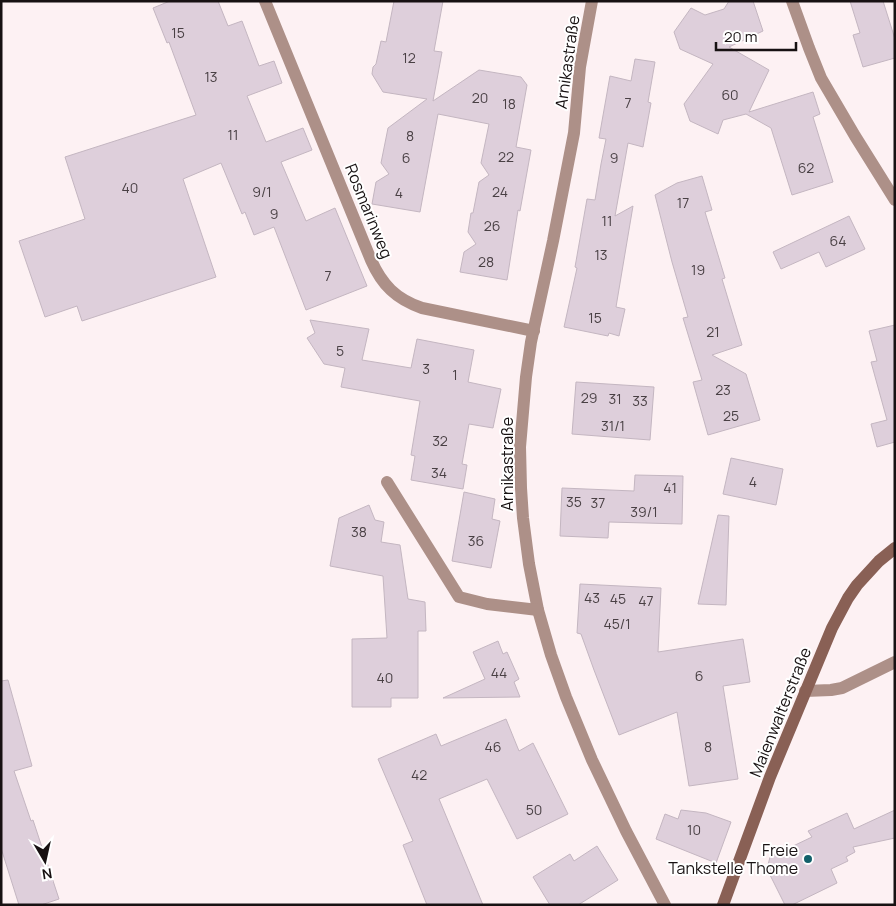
<svg xmlns="http://www.w3.org/2000/svg" width="896" height="906" viewBox="0 0 896 906" font-family="Manrope,sans-serif">
<style>
.building{fill:#decfdb;stroke:#c4b6c1}
.lines{fill:none;stroke-linecap:round;stroke-linejoin:round}
.lane{stroke:#ad9088;stroke-width:12}
.street{stroke:#ad9088;stroke-width:12}
.secondary{stroke:#896055;stroke-width:12}
.poi-dot{fill:#13616b;stroke:#fff;stroke-width:2}
.labels{text-anchor:middle;stroke-width:4;stroke-linejoin:round;paint-order:stroke}
.number-label{font-size:14px;fill:#494044}
.street-label{font-size:16px;fill:#171112;stroke:#fff}
.poi-label{font-size:16px;fill:#171112;stroke:#fff;text-anchor:end}
</style>
<rect width="100%" height="100%" fill="#fdf1f3"/>
<g class="building">
<polygon points="170,1 218,1 228,26 242,21 259,66 274,61 282,83 247,96 266,142 303,128 312,150 281,162 306,221 335,208 367,286 306,310 274,227 254,235 245,212 242,214 221,163 183,179 216,277 82,321 77,306 45,317 19,241 85,219 65,157 196,115 169,42 167,43 153,8"/>
<polygon points="394,1 443,1 434,51 442,52 433,101 479,70 521,77 527,85 516,147 531,150 520,211 518,210 507,280 460,272 464,252 476,244 468,232 471,213 473,213 479,182 489,175 481,163 489,124 438,114 420,212 372,204 376,182 389,174 381,163 388,128 427,99 383,92 372,74 373,67 376,64 381,41 386,42"/>
<polygon points="729,1 753,1 763,31 729,47 769,70 749,112 813,92 820,114 813,117 833,182 792,195 771,128 746,114 723,120 718,134 690,121 684,104 713,64 680,49 674,32 691,8 705,15 724,9"/>
<polygon points="850,1 883,1 895,39 895,58 863,67 853,35 860,33"/>
<polygon points="635,59 655,62 648,102 651,103 643,147 628,143 615,216 633,206 616,307 625,309 619,336 609,333 608,336 564,327 577,268 575,267 587,199 595,200 601,164 606,139 599,138 610,76 631,81"/>
<polygon points="702,176 712,210 705,212 725,278 722,279 742,345 712,355 746,374 760,420 708,435 693,382 702,380 683,318 688,317 672,262 655,195 677,183"/>
<polygon points="849,216 865,249 826,267 819,252 781,269 773,252"/>
<polygon points="310,320 369,329 362,360 411,368 417,339 474,350 468,382 501,389 493,428 469,424 462,464 467,465 463,489 411,480 415,456 411,455 420,401 341,387 345,368 324,364 307,338 315,333"/>
<polygon points="895,325 895,442 877,447 871,424 887,420 871,362 877,361 869,331"/>
<polygon points="576,382 654,387 650,440 572,434"/>
<polygon points="731,458 783,469 776,505 723,494"/>
<polygon points="635,475 683,476 682,524 609,522 608,538 560,536 562,488 634,491"/>
<polygon points="464,492 495,499 492,519 500,521 491,568 452,561"/>
<polygon points="369,505 375,520 384,522 381,542 400,545 408,599 425,602 426,631 418,631 418,698 391,698 391,707 352,707 352,639 387,638 383,576 330,566 339,518"/>
<polygon points="718,515 729,516 726,605 698,604"/>
<polygon points="580,584 661,588 658,652 743,639 750,682 723,686 738,779 689,786 677,712 619,735 594,670 581,634 577,633"/>
<polygon points="498,641 503,654 507,652 519,679 514,682 520,697 443,698 485,679 473,652"/>
<polygon points="8,680 32,766 14,771 31,821 33,820 59,899 41,905 19,905 1,848 1,681"/>
<polygon points="506,719 519,751 533,743 568,814 517,839 487,779 439,799 483,905 427,905 403,845 413,841 378,759 436,734 441,746"/>
<polygon points="681,810 706,813 731,822 716,863 656,839 665,814 678,819"/>
<polygon points="895,810 895,838 853,847 855,852 846,857 848,861 831,869 837,883 792,905 785,905 767,869 770,857 812,837 808,831 847,813 854,829"/>
<polygon points="597,846 618,880 578,905 550,905 533,877 570,854 574,861"/>
</g>
<g class="lines">
<polyline class="lane" points="805,691 831,690 842,688 895,662"/>
<g class="street">
<path d="M265 1 371 260C382 285 396 299 422 308L534 331"/>
<polyline points="592,1 580,67 574,133 553,241 531,342 526,377 520,447 521,488 523,518 529,564 538,610 551,655 566,697 592,760 626,831 665,905"/>
<polyline points="792,1 809,48 821,78 855,136 895,200"/>
<polyline points="387,482 459,597 487,604 538,610"/>
</g>
<polyline class="secondary" points="723,905 770,777 832,628 848,598 857,585 879,561 895,548"/>
</g>
<circle class="poi-dot" cx="808" cy="859" r="5"/>
<g class="labels">
<g class="number-label">
<text x="178" y="38">15</text>
<text x="409" y="63">12</text>
<text x="211" y="82">13</text>
<text x="730" y="100">60</text>
<text x="480" y="103">20</text>
<text x="628" y="108">7</text>
<text x="509" y="109">18</text>
<text x="233" y="140">11</text>
<text x="410" y="141">8</text>
<text x="506" y="162">22</text>
<text x="406" y="163">6</text>
<text x="614" y="163">9</text>
<text x="806" y="173">62</text>
<text x="130" y="193">40</text>
<text x="262" y="197">9/1</text>
<text x="500" y="197">24</text>
<text x="399" y="198">4</text>
<text x="683" y="208">17</text>
<text x="274" y="219">9</text>
<text x="607" y="226">11</text>
<text x="492" y="231">26</text>
<text x="838" y="246">64</text>
<text x="601" y="260">13</text>
<text x="486" y="267">28</text>
<text x="698" y="275">19</text>
<text x="328" y="281">7</text>
<text x="595" y="323">15</text>
<text x="713" y="337">21</text>
<text x="340" y="356">5</text>
<text x="426" y="374">3</text>
<text x="455" y="380">1</text>
<text x="723" y="395">23</text>
<text x="589" y="403">29</text>
<text x="615" y="404">31</text>
<text x="640" y="406">33</text>
<text x="731" y="421">25</text>
<text x="613" y="431">31/1</text>
<text x="440" y="446">32</text>
<text x="439" y="478">34</text>
<text x="753" y="487">4</text>
<text x="670" y="493">41</text>
<text x="574" y="507">35</text>
<text x="598" y="508">37</text>
<text x="644" y="517">39/1</text>
<text x="359" y="537">38</text>
<text x="476" y="546">36</text>
<text x="592" y="603">43</text>
<text x="618" y="604">45</text>
<text x="646" y="606">47</text>
<text x="617" y="629">45/1</text>
<text x="499" y="678">44</text>
<text x="699" y="681">6</text>
<text x="385" y="683">40</text>
<text x="493" y="752">46</text>
<text x="708" y="752">8</text>
<text x="419" y="780">42</text>
<text x="534" y="815">50</text>
<text x="694" y="835">10</text>
</g>
<g class="street-label">
<text transform="translate(567 62) rotate(-82)" y="6">Arnikastraße</text>
<text transform="translate(369 211) rotate(68)" y="6">Rosmarinweg</text>
<text transform="translate(507 464) rotate(-90)" y="6">Arnikastraße</text>
<text transform="translate(780 712) rotate(-68)" y="6">Maienwalterstraße</text>
</g>
<g class="poi-label">
<text x="798" y="856">Freie<tspan x="798" dy="18">Tankstelle Thome</tspan></text>
</g>
</g>
<rect width="896" height="906" fill="none" stroke="#171112" stroke-width="5"/>
<g transform="translate(45 861) rotate(171)" stroke="#ffffff" stroke-width="4" paint-order="stroke">
<path d="M0-4L9 19L0 12L-9 19Z" fill="#171112"/>
<text y="-8" font-size="14" font-weight="bold" text-anchor="middle" fill="#171112">N</text>
</g>
<path d="M716 42v8h80v-8" fill="none" stroke="#171112" stroke-width="2.5"/>
<text x="724" y="42" font-size="15" fill="#171112" stroke="#ffffff" stroke-width="4" paint-order="stroke">20 m</text>
</svg>
